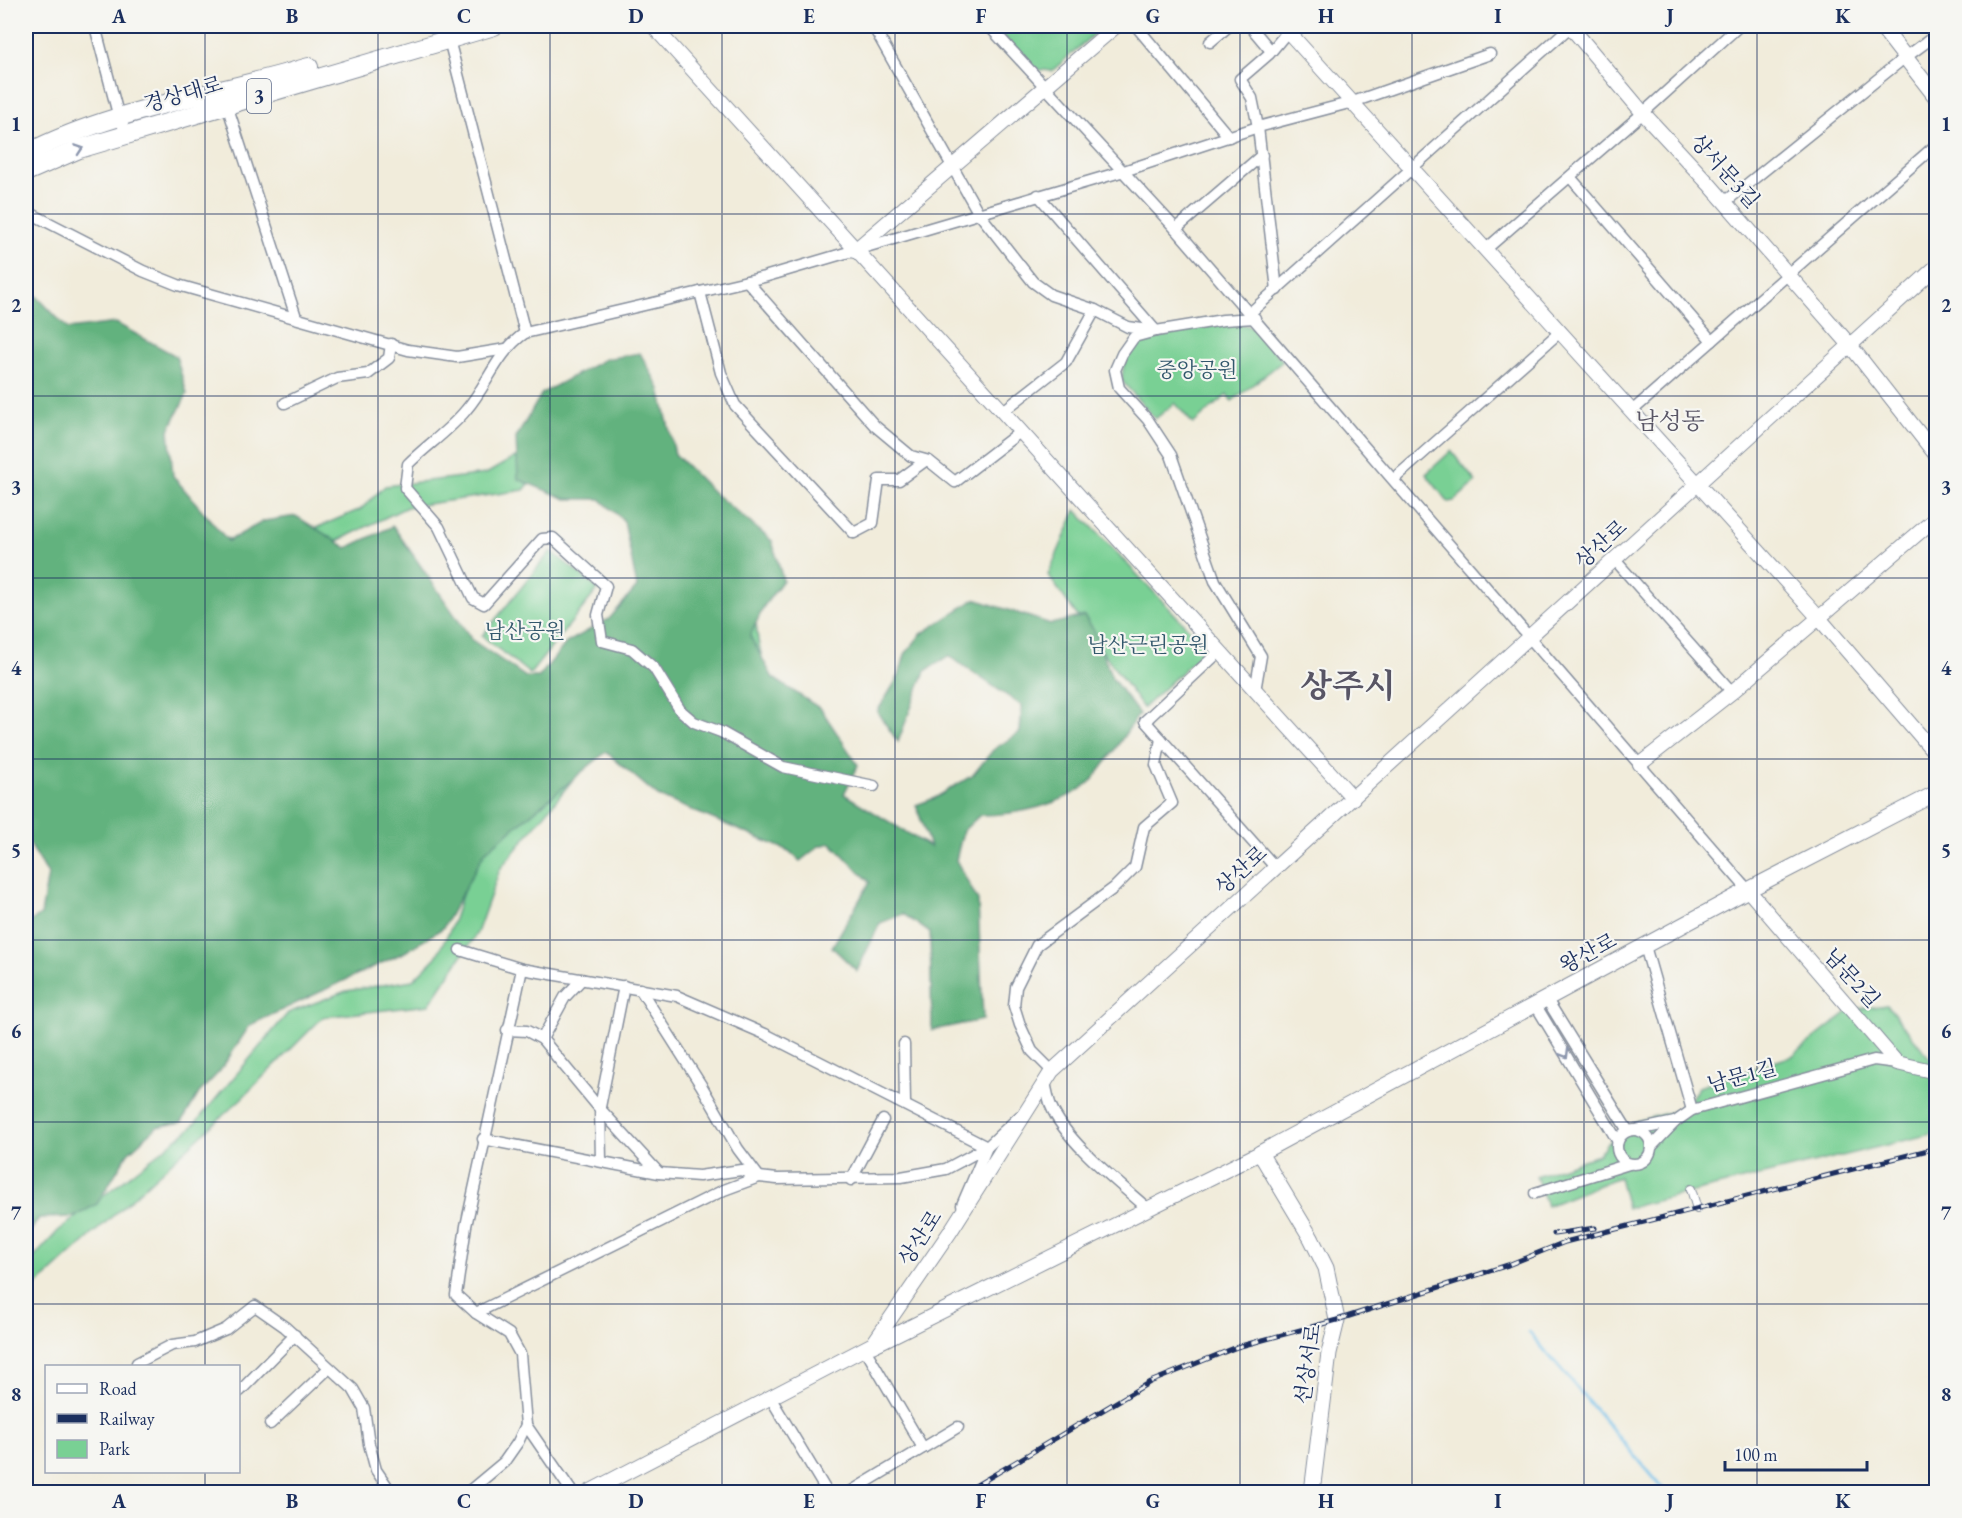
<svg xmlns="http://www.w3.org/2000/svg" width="1962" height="1518" viewBox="0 0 1962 1518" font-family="'EB Garamond','Noto Serif KR',serif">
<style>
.green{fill:#79d094;stroke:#4a8079;stroke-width:1.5}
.forest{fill:#62b27e;stroke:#3e706e;stroke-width:1.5}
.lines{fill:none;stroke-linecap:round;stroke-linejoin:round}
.stream{stroke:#6fbfea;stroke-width:3}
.pedestrian-casing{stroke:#868e9c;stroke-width:10}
.minor-casing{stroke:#868e9c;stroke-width:13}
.tertiary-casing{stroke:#868e9c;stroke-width:16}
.secondary-casing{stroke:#868e9c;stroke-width:17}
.primary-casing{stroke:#868e9c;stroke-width:20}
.pedestrian{stroke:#fff;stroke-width:8}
.minor{stroke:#fff;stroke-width:10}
.tertiary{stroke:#fff;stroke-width:14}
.secondary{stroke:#fff;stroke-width:15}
.primary{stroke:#fff;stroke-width:18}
.rail-casing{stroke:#1b2f5e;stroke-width:5}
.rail{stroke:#f6f6f2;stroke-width:3;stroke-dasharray:9;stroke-linecap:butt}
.oneway{stroke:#8d97ae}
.grid{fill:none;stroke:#1b2f5e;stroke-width:1.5;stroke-opacity:0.55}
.labels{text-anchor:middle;stroke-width:4.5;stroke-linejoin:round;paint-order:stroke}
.shield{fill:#f6f6f2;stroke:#5d6b8a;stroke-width:1.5}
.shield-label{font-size:20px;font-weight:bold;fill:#1b2f5e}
.street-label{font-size:21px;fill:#1b2f5e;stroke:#f6f6f2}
.park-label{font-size:21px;fill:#32576c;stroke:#f6f6f2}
.quarter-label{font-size:24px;fill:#585565;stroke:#f6f6f2}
.town-label{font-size:33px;font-weight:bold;fill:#585565;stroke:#f6f6f2}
.neatline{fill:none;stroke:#1b2f5e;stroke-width:2}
.grid-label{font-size:20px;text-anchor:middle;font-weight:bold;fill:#1b2f5e}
</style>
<rect width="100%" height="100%" fill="#f6f6f2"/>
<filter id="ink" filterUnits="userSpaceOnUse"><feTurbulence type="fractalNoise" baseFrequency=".0167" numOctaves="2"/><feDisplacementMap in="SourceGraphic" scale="12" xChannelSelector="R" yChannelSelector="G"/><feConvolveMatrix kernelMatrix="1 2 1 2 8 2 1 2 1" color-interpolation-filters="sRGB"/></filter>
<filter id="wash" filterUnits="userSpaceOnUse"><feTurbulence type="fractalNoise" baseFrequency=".008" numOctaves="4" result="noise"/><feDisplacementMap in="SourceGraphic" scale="24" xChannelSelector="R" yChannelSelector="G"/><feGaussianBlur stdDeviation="1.35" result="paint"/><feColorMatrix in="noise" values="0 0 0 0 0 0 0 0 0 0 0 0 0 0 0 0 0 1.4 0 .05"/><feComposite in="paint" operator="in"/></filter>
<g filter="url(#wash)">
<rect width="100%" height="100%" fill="#f1ecdb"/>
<g class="green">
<polygon points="994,26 1103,26 1052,71 1033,69"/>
<path d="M1229 322 1253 327 1283 361 1232 401 1227 395 1193 424 1175 403 1155 419 1122 381C1122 361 1130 346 1148 338Z"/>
<polygon points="624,394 753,594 758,641 786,762 745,655 560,446 524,490 407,507 294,562 173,539 292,538 361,509 385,486 486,474"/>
<polygon points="1451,451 1476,482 1454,501 1448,502 1426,474"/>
<polygon points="1076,510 1207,648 1143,708 1048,575"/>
<polygon points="551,551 598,589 530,674 482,636"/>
<polygon points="598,724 602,744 500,869 477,933 429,1005 323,1017 241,1099 26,1295 26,1266 58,1231 192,1127 288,1013 346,991 413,980 436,957 451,928 471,868"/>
<polygon points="1887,1005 1936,1066 1936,1133 1627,1208 1619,1177 1547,1206 1536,1176 1598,1155 1607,1143 1637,1121 1683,1109 1699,1087 1792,1056 1850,1010"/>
</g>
<path class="forest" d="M26 285 68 329 116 323 176 356 187 394 169 430 173 476 228 541 264 521 296 516 347 548 393 526 472 640 526 677H539L566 643 609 619 637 587 624 521 600 499H566L518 479 516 438 542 393 605 359 640 353 660 389 675 454 713 492 772 541 783 580 764 606 750 636 773 678 821 709 858 765 844 794 930 847 916 805 935 798 973 775 993 750 1020 732 1022 706 949 656 925 671 898 742 877 712 899 676 905 654 921 634 975 599 1051 624 1084 616 1094 630 1112 678 1139 714C1127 730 1103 770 1090 782 1062 806 1015 815 980 815L963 831 956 860 978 901 983 1020 932 1030 930 933 903 914 880 923 857 971 832 947 870 882 831 843 819 846 800 861 789 851 658 796 606 752 485 852 443 928 405 952 250 1025 220 1071 199 1093 182 1122 157 1127 128 1153 97 1204 74 1217 39 1218 26 1238V924L41 915 48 874 26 838Z"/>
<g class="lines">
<polyline class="stream" points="1529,1332 1666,1492"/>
</g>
</g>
<g filter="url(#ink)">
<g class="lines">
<g class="pedestrian-casing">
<polyline id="pedestrian" points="1691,1189 1697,1209"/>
</g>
<g class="minor-casing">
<g id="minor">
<polyline points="95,26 119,118 127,134"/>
<polyline points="873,26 978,212 1033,282 1051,295 1095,310 1128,327 1156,331 1223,320 1255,318"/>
<polyline points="989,26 1176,229 1748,890"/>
<polyline points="1136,26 1229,137"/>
<polyline points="1250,26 1271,51"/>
<polyline points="446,28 525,333"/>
<polyline points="1210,42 1229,26"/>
<polyline points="227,105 296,317"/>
<polyline points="1570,177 1712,341"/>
<polyline points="1038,195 1156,331 1134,337 1122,354 1115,370 1119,388 1148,420 1171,455 1215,581 1261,656 1255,691"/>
<polyline points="1725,202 1898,63 1936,35"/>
<polyline points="26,211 143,271 178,285 408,350 457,357 506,349"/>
<polyline points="1176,229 1262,155"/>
<polyline points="1485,250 1643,113 1739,26"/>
<polyline points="747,281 875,426 911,456 929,461 955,482 1020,432"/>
<polyline points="1277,290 1258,127 1252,98 1240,79 1269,54 1288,31"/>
<polyline points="700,292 721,373 735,405 854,533 873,523 879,480 899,480 925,461"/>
<polyline points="1250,313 1571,26"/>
<polyline points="285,403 337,378 368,374 389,358 391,344"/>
<polyline points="1632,411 1936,145"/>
<polyline points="1002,412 1066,362 1095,310"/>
<polyline points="1394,479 1561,331"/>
<polyline points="1615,560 1732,692"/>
<polyline points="1220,651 1145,721 1275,867"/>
<path d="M874 786 783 767 721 732 694 722 680 710 654 668 632 649 602 641 598 615 606 586 553 538 542 539 484 604 473 598 439 527 405 488 408 464C427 445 449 431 466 410 488 385 496 353 525 333L764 277 1124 171 1258 127 1353 102 1490 54"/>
<polyline points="1645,946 1692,1110 1874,1060 1897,1063"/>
<polyline points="460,950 522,969 677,996 765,1034 987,1147 1020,1116"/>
<polyline points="1546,998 1628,1131"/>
<polyline points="1535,1004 1617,1140"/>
<polyline points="507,1030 527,1031 542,1039 600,1109 659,1173"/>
<polyline points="542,1039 565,997 582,979"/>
<polyline points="904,1044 905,1105"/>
<polyline points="1052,1071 1032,1051 1020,1025 1014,1006 1016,987 1037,945 1114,888 1135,867 1144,827 1172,803 1156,765 1161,739"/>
<path d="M1045 1083C1047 1090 1048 1099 1051 1106 1065 1141 1119 1183 1147 1208"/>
<circle cx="1634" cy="1147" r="17"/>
<polyline points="1637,1130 1675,1122"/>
<polyline points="483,1139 659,1173 699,1176 741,1170 759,1177 777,1179 901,1177 946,1169 987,1147"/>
<polyline points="1652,1146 1675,1122 1692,1110"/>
<polyline points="601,1161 600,1107 624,986"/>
<polyline points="851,1180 883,1120"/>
<polyline points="1535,1193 1629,1164"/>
<polyline points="962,1205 987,1147"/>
<polyline points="476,1313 724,1190 759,1177 738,1149 701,1085 640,989"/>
<polyline points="865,1349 923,1448"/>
<polyline points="137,1363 172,1345 195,1342 226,1329 255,1306 285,1327 353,1389 364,1408 369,1444 376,1470 391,1492"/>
<polyline points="240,1391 295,1335"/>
<polyline points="770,1397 827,1492"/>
<polyline points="270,1424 328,1369"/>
<polyline points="526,1425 572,1492"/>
<polyline points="468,1492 504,1462 518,1442 526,1425 520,1354 509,1334 476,1313 456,1295 466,1226 522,969"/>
<polyline points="850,1492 958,1427"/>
</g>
</g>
<g class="tertiary-casing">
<g id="tertiary">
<polyline points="653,26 1353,798"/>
<polyline points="1283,26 1819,618 1936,754"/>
<polyline points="1570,26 1643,113 1709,184 1849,344 1936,455"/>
<polyline points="854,251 1116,26"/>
<polyline points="1640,764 1732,692 1936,518"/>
<polyline points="1748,890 1897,1063 1936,1072"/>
<polyline points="872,1346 1260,1153"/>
<polyline points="589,1492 873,1344 950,1232 1052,1071 1936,267"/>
</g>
</g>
<g class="secondary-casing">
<g id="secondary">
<polyline points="1881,26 1936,97"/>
<polyline points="1312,1492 1329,1353 1337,1320 1326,1268 1311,1238 1260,1153 1748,890 1936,793"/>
</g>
</g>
<g class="primary-casing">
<g id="primary">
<path d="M26 154C109 110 218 94 309 67"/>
<polyline points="26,172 79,149 494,26"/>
</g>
</g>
<use href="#pedestrian" class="pedestrian"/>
<use href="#minor" class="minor"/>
<use href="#tertiary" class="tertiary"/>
<use href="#secondary" class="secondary"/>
<use href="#primary" class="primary"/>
<g class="rail-casing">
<g id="rail">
<polyline points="1554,1234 1595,1228"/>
<polyline points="965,1492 1150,1382 1237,1347 1337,1320 1508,1265 1565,1242 1936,1148"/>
</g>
</g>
<use href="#rail" class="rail"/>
</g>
<defs><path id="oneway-chevron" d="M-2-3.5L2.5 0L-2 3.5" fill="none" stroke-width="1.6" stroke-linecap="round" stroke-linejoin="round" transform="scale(1.5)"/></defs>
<g class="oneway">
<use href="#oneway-chevron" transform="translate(79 149) rotate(-19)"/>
<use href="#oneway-chevron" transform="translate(1565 1054) rotate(59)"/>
</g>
</g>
<path class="grid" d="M205 26V1366M378 26V1492M550 26V1492M722 26V1492M895 26V1492M1067 26V1492M1240 26V1492M1412 26V1492M1584 26V1492M1757 26V1492M26 214H1936M26 396H1936M26 578H1936M26 759H1936M26 940H1936M26 1122H1936M26 1304H1936M205 1472V1492"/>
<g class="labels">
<rect class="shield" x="247" y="79" width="24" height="34" rx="4.5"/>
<g class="shield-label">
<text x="259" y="103">3</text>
</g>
<g class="street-label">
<text transform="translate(183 94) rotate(-16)" y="7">경상대로</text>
<text transform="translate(1725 171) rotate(48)" y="7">상서문3길</text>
<text transform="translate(1601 544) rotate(-42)" y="7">상산로</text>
<text transform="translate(1241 870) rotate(-42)" y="7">상산로</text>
<text transform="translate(1588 953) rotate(-28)" y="7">왕산로</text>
<text transform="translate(1852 978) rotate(48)" y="7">남문2길</text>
<text transform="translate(1742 1076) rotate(-15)" y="7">남문1길</text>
<text transform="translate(920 1238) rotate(-57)" y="7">상산로</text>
<text transform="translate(1308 1364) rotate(-82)" y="7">선상서로</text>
</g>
<g class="park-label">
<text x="1197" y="377">중앙공원</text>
<text x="525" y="638">남산공원</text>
<text x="1148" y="652">남산근린공원</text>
</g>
<g class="quarter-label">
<text x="1670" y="429">남성동</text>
</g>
<g class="town-label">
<text x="1348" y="697">상주시</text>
</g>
</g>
<rect width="1962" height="1518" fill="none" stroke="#f6f6f2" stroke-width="66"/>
<rect x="45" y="1365" width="195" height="108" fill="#f6f6f2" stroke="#9ea6b7" stroke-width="1.5"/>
<rect x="57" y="1384" width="30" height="9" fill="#ffffff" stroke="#9ea6b7" stroke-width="1.5"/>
<text x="99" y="1395" font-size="18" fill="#1b2f5e">Road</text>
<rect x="57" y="1414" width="30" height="9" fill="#1b2f5e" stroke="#9ea6b7" stroke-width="1.5"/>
<text x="99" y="1425" font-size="18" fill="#1b2f5e">Railway</text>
<rect x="57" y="1440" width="30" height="18" fill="#79d094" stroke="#9ea6b7" stroke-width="1.5"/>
<text x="99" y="1455" font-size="18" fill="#1b2f5e">Park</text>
<path d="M1725 1461v9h142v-9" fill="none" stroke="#1b2f5e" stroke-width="3"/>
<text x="1734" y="1461" font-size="18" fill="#1b2f5e" stroke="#f6f6f2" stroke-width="4.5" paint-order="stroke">100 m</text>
<rect x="33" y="33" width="1896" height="1452" class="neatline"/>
<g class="grid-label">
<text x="119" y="23">A</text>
<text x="292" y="23">B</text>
<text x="464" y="23">C</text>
<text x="636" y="23">D</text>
<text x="809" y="23">E</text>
<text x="981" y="23">F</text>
<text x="1153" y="23">G</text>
<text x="1326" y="23">H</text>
<text x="1498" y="23">I</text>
<text x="1670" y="23">J</text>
<text x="1843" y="23">K</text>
<text x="16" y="131">1</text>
<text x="1946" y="131">1</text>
<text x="16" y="312">2</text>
<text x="1946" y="312">2</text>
<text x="16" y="494">3</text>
<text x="1946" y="494">3</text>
<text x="16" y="675">4</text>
<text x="1946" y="675">4</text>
<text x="16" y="857">5</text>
<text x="1946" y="857">5</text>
<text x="16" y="1038">6</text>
<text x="1946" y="1038">6</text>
<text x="16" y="1220">7</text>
<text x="1946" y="1220">7</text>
<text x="16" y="1401">8</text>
<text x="1946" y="1401">8</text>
<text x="119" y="1508">A</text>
<text x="292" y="1508">B</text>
<text x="464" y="1508">C</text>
<text x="636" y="1508">D</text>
<text x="809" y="1508">E</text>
<text x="981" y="1508">F</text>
<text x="1153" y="1508">G</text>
<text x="1326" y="1508">H</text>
<text x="1498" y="1508">I</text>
<text x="1670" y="1508">J</text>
<text x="1843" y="1508">K</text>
</g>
</svg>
